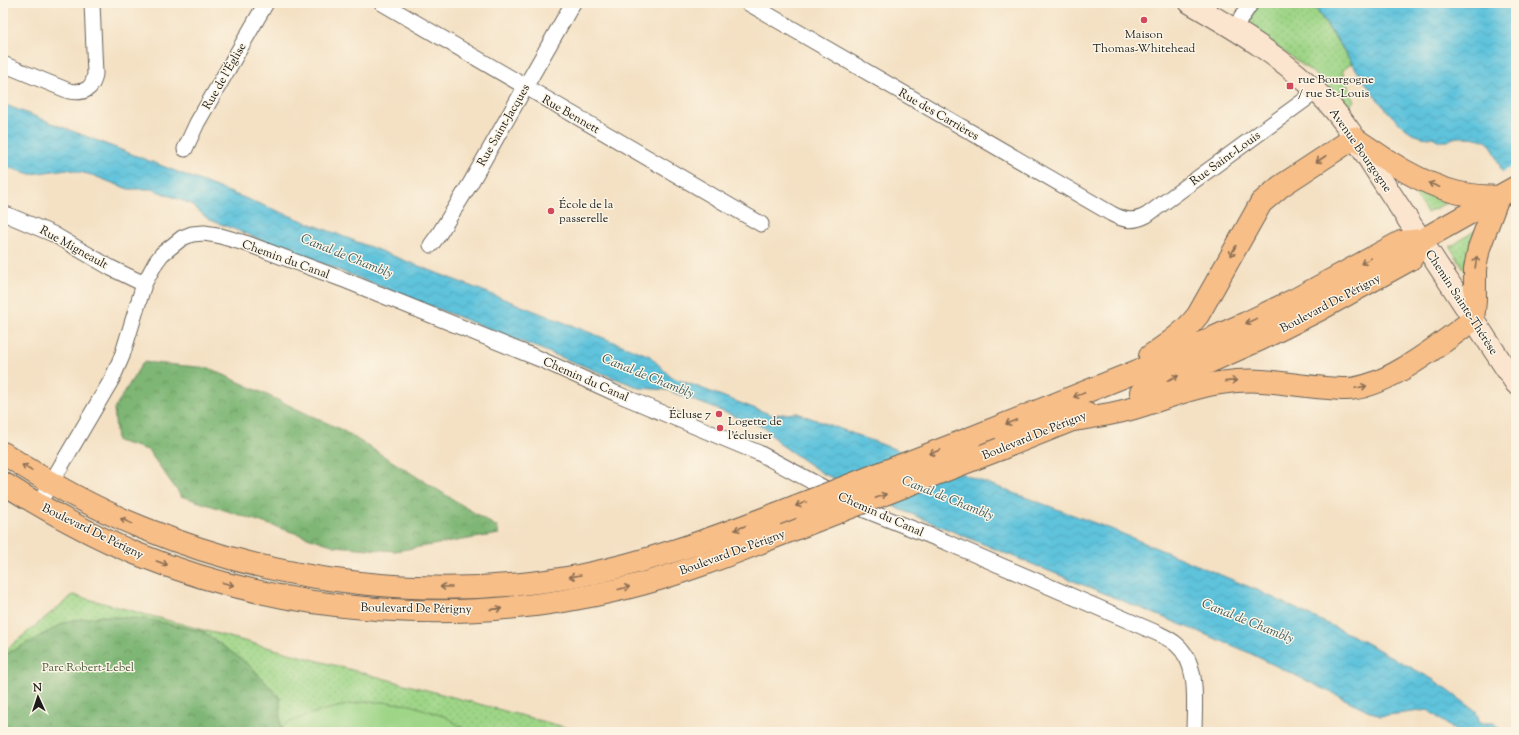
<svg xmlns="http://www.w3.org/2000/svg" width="1519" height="735" viewBox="0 0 1519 735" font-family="'Sorts Mill Goudy',serif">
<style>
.green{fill:url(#green-dots);stroke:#5d7852}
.forest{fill:url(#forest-crowns);stroke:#4d6948}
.pitch{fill:#9ed587;stroke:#5d7852}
.water{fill:url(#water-waves);stroke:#3d707c}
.pier{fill:#f4e1c4}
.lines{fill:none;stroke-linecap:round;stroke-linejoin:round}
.street-casing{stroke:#686157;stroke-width:17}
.secondary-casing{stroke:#686157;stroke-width:23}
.primary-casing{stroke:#686157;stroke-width:24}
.street{stroke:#fff;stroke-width:15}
.secondary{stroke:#fce5cf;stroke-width:21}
.primary{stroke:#f7be88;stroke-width:22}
.primary-bridge-casing{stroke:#686157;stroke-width:24;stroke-linecap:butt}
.primary-bridge{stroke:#f7be88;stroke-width:22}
.oneway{stroke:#8a6d52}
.poi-dot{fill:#d1495b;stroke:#fcf5e5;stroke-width:1.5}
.labels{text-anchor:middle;stroke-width:3;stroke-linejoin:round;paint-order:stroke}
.poi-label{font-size:12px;fill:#1c1c1c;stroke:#fcf5e5;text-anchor:start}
.street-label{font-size:12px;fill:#1c1c1c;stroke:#fcf5e5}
.park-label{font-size:12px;fill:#4a5d41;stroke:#fcf5e5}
.water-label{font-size:13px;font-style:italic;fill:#33565f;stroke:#fcf5e5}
</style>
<defs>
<pattern id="green-dots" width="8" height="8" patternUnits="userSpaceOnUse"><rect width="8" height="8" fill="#9ed587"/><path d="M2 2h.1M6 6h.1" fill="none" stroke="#88b674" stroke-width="1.8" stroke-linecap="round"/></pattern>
<pattern id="forest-crowns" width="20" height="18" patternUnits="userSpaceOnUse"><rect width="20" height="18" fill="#7eb674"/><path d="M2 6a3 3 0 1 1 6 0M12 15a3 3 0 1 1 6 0" fill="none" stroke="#66935e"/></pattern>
<pattern id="water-waves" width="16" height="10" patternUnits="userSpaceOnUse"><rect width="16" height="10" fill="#5ec3dc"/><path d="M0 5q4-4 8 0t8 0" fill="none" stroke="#51a7bc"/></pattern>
</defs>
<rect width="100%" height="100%" fill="#fcf5e5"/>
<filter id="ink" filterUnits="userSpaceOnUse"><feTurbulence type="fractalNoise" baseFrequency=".025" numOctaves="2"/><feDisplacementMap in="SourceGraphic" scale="8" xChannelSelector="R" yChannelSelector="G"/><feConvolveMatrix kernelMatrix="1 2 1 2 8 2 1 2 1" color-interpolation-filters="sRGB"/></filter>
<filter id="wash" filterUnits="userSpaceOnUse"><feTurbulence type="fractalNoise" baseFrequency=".012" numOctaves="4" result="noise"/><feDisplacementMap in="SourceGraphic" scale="16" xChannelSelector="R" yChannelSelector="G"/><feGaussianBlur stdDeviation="0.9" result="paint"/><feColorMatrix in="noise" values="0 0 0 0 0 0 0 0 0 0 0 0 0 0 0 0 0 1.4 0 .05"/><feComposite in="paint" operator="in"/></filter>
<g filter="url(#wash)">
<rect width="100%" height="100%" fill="#f4e1c4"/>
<g class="green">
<path d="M1259 3H1313L1323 20 1352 63 1342 71 1354 101 1348 108 1336 94 1312 72 1252 28C1246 18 1254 11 1259 3Z"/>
<polygon points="1406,181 1448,201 1446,203 1427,213"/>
<polygon points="1476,230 1468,275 1450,247"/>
<polygon points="73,595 583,732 3,732 3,652"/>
</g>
<g class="forest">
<polygon points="143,362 209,368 342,430 497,527 499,534 395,551 335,546 181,496 148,450 117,441 114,409"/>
<polygon points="102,616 146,619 204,632 249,665 280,698 281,732 3,732 3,656 68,621"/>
</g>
<path class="pitch" d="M363 702H383L411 705 446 717 468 732H283L282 726C310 712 331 708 363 702Z"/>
<g class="water">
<path d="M1313 3H1516V196C1511 188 1506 179 1502 171 1492 149 1496 138 1465 137 1458 137 1453 137 1448 141H1440L1432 137C1402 146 1354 66 1340 44 1331 30 1321 17 1313 3Z"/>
<polygon points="3,104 650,356 671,377 690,384 772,415 797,413 1111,529 1259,591 1357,638 1434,680 1476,711 1480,723 1494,723 1503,732 1457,732 1428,710 1380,716 1241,649 1000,551 897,508 822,473 780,444 765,428 667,390 640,388 208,219 191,204 152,189 128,189 92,175 67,169 31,174 3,166"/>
</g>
<polygon class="pier" points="1516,164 1516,198 1501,173"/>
</g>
<g filter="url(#ink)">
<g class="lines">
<g class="street-casing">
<g id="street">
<polyline points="382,3 761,224"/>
<path d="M748 3 1112 214C1125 221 1134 222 1147 215L1317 91"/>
<polyline points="1234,29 1251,3"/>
<path d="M3 64 69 91C84 94 93 89 95 74L92 3"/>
<polyline points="185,149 197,123 266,3"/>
<polyline points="3,213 53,234 111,268 144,284"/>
<polyline points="431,245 439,234 470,184 573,3"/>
<path d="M38 505 112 379 122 356 144 284 156 262 162 254 182 238 192 234 204 233 217 235 248 244 347 281 540 359 615 393 759 453 865 510 946 542 1157 633C1163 636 1170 639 1176 644 1200 664 1194 704 1194 732"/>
</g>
</g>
<g class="secondary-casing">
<path id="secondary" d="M1190 3C1237 30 1287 60 1325 100 1351 127 1370 163 1391 194 1433 257 1474 321 1516 384"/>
</g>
<g class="primary-casing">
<g id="primary">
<path d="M1150 356C1168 344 1185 332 1198 315L1261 203 1281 186 1354 138C1386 160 1417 182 1455 192 1469 196 1484 196 1498 197"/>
<polyline points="1141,392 1259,340 1319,310 1411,259 1422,240"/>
<path d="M1073 420C1091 417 1109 415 1127 410 1158 402 1188 387 1220 383 1234 381 1248 380 1262 381 1290 383 1318 389 1347 389 1387 388 1441 343 1473 320L1475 301V269L1479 248 1498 197"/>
<polyline points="971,438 1150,366 1246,323 1298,298 1401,242 1422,240 1516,187"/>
<polyline points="1000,449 1087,414"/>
<path d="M3 453C47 482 93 508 143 528 279 584 433 602 578 576 646 563 711 539 776 514"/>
<path d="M3 483C46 510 90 535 137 554 291 616 465 628 626 588 687 573 746 548 805 525"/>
</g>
</g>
<use href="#street" class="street"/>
<use href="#secondary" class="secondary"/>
<use href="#primary" class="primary"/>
<g class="primary-bridge-casing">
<g id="primary-bridge">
<polyline points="776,514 971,438"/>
<polyline points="805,525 1000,449"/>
</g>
</g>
<use href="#primary-bridge" class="primary-bridge"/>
</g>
<defs><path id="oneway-shaft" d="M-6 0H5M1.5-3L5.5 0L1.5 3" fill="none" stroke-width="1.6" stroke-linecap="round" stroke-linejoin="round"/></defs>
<g class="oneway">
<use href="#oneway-shaft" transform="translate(1321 159) rotate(147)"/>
<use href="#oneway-shaft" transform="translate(1434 185) rotate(-159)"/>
<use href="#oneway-shaft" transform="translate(1233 251) rotate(119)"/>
<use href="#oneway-shaft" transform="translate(1366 261) rotate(151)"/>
<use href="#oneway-shaft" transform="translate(1476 262) rotate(-82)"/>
<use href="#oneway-shaft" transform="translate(1251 321) rotate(154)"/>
<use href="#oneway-shaft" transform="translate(1173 378) rotate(-23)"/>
<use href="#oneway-shaft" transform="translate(1231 381) rotate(-6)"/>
<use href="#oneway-shaft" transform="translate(1361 387) rotate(-12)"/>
<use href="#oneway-shaft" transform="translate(1079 395) rotate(158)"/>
<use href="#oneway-shaft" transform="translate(1011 422) rotate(158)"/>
<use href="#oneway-shaft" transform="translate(935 452) rotate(159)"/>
<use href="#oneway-shaft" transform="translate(27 468) rotate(-148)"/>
<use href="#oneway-shaft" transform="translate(881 496) rotate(-21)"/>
<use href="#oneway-shaft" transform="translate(801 504) rotate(159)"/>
<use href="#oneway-shaft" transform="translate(126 521) rotate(-156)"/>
<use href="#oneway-shaft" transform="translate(740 528) rotate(159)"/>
<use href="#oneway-shaft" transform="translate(162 563) rotate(20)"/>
<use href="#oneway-shaft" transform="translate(575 576) rotate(170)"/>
<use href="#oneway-shaft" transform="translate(228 584) rotate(14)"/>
<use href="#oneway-shaft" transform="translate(446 587) rotate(-180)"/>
<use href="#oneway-shaft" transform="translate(624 588) rotate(-14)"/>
<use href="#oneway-shaft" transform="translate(496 609) rotate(-4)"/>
</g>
</g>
<g class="poi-dot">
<circle cx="1144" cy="20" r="4"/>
<rect x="1286" y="82" width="8" height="8" rx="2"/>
<circle cx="551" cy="211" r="4"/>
<circle cx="719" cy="414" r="4"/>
<circle cx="720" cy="428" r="4"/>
</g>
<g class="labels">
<g class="poi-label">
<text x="1144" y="38" text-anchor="middle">Maison<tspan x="1144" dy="14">Thomas-Whitehead</tspan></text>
<text x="1298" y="83">rue Bourgogne<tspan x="1298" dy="14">/ rue St-Louis</tspan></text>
<text x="559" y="208">École de la<tspan x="559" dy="14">passerelle</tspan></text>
<text x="711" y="418" text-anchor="end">Écluse 7</text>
<text x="728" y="425">Logette de<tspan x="728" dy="14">l'éclusier</tspan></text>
</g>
<g class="street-label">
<text transform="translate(224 76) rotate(-60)" y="4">Rue de l'Église</text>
<text transform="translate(571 114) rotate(30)" y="4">Rue Bennett</text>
<text transform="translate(939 114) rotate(30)" y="4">Rue des Carrières</text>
<text transform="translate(503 125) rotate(-60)" y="4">Rue Saint-Jacques</text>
<text transform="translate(1361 150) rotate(55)" y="4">Avenue Bourgogne</text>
<text transform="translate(1225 158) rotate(-36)" y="4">Rue Saint-Louis</text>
<text transform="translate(74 247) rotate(29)" y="4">Rue Migneault</text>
<text transform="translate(286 259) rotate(20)" y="4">Chemin du Canal</text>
<text transform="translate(1462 302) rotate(57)" y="4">Chemin Sainte-Thérèse</text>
<text transform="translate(1330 303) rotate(-28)" y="4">Boulevard De Périgny</text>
<text transform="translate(586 379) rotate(24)" y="4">Chemin du Canal</text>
<text transform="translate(1034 435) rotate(-22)" y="4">Boulevard De Périgny</text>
<text transform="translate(881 514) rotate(24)" y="4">Chemin du Canal</text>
<text transform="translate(93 531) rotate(26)" y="4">Boulevard De Périgny</text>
<text transform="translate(732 552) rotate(-20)" y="4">Boulevard De Périgny</text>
<text transform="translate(416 608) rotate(1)" y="4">Boulevard De Périgny</text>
</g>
<g class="park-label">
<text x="88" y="671">Parc Robert-Lebel</text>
</g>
<g class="water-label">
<text transform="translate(347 255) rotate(22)" y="5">Canal de Chambly</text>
<text transform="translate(648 375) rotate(22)" y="5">Canal de Chambly</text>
<text transform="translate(948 497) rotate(22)" y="5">Canal de Chambly</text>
<text transform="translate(1248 620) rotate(22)" y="5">Canal de Chambly</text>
</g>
</g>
<rect width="1519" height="735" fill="none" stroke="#fcf5e5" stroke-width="16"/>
<g transform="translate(38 697) rotate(357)" stroke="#fcf5e5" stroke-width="3" paint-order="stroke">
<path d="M0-3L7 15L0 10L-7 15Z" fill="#1c1c1c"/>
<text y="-6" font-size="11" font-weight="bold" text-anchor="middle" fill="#1c1c1c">N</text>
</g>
</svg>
